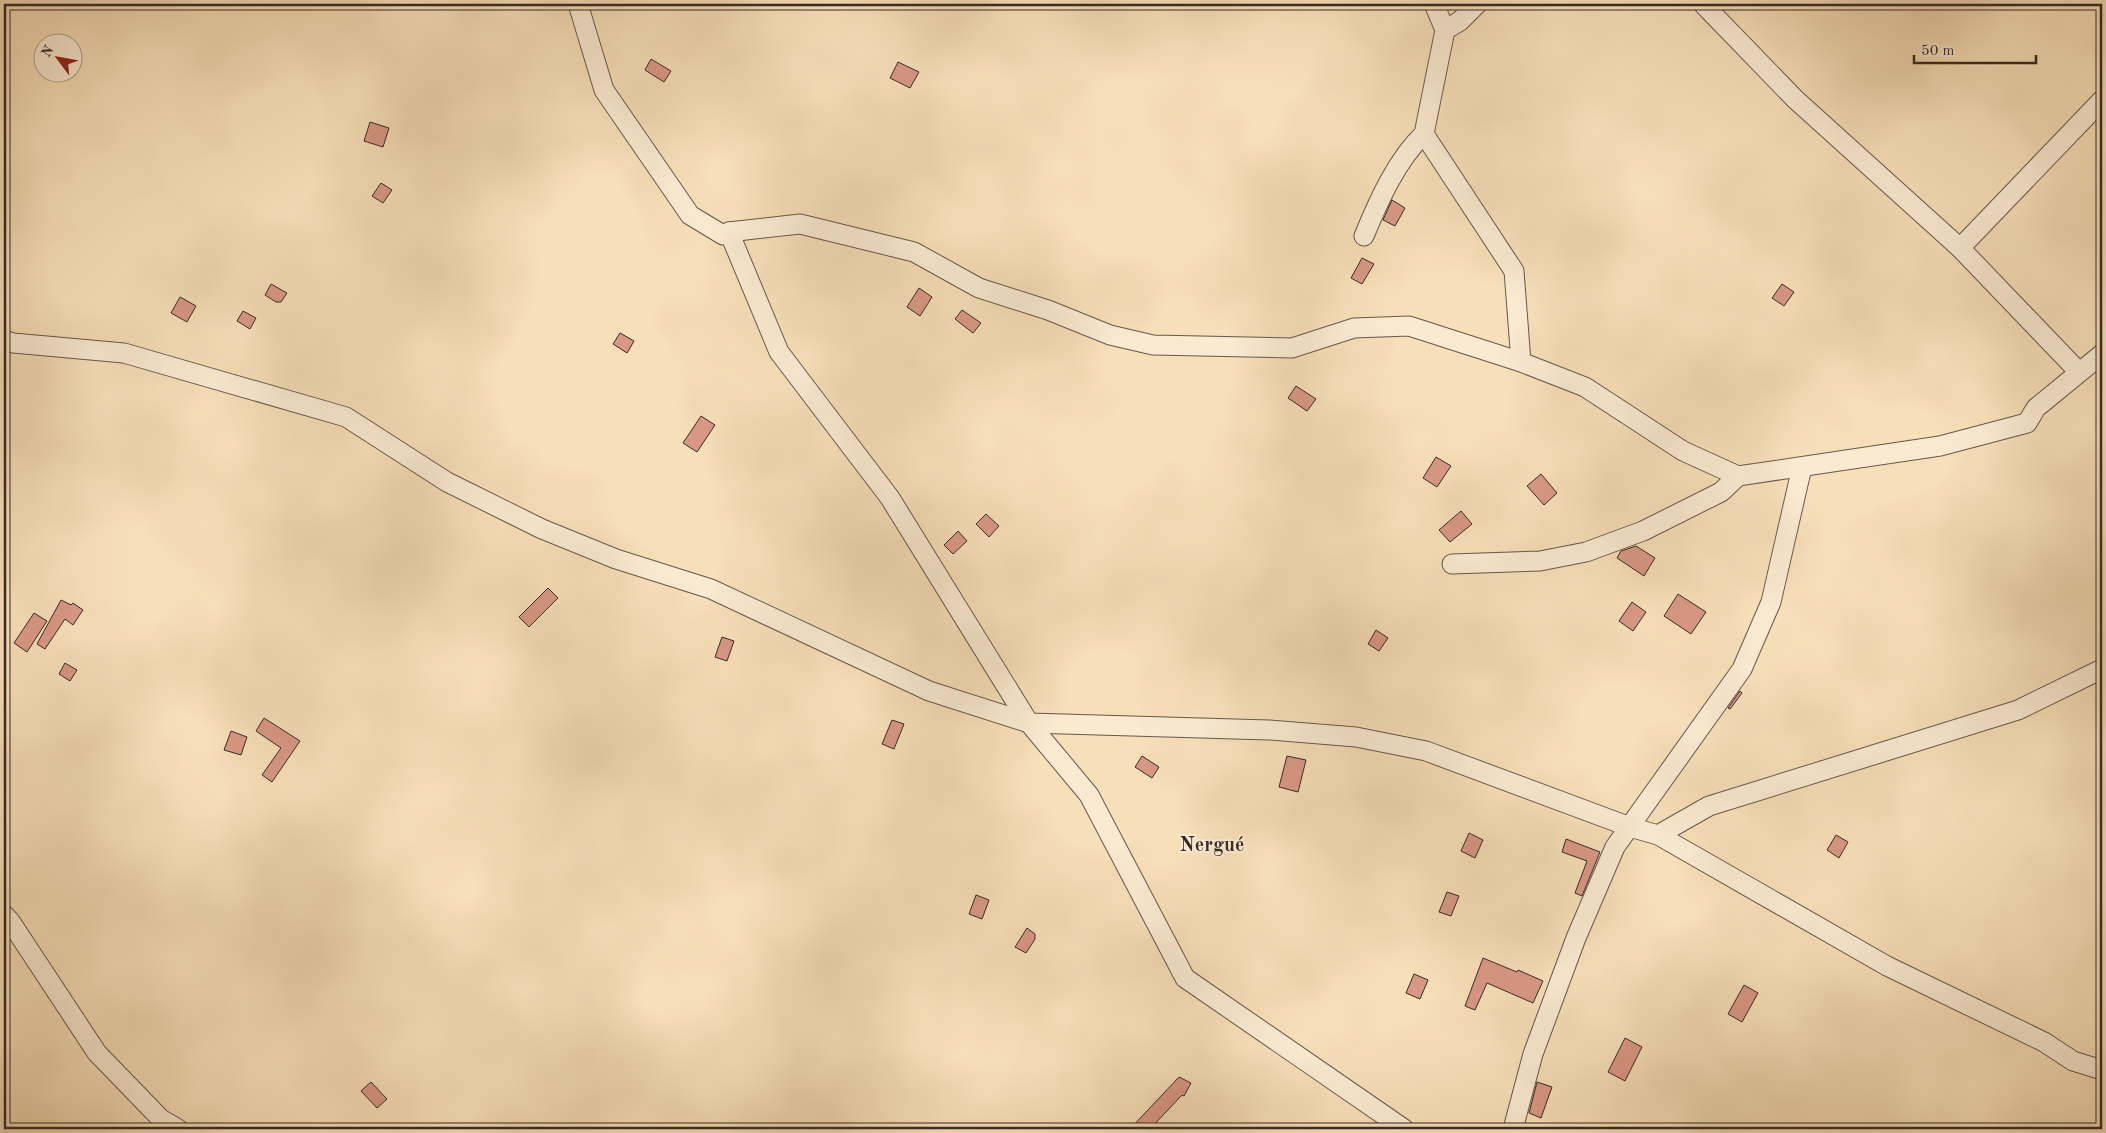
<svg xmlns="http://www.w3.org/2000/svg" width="2106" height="1133" viewBox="0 0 2106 1133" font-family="'Old Standard TT',serif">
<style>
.building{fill:#d99885;stroke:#362a25}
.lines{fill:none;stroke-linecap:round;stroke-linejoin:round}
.street-casing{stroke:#66574a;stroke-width:21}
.street{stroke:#faead2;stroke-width:19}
.labels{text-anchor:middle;stroke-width:4;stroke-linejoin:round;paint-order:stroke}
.quarter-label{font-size:20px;font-weight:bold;fill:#362a25;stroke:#faead2}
</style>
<rect width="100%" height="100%" fill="#f7dfb9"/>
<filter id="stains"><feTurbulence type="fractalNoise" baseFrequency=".004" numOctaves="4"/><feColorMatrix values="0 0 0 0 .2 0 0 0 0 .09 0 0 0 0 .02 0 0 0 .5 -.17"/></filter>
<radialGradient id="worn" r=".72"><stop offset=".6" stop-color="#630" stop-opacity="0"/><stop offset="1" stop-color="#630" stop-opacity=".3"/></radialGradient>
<g class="building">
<polygon points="651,59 671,71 664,82 645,70"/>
<polygon points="898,62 919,72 910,88 890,78"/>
<polygon points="370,122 389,128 383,147 364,141"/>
<polygon points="381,183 392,190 383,203 372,196"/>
<polygon points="1392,200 1405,208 1395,226 1383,220"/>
<polygon points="1362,258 1374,264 1362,284 1351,278"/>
<polygon points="271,284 287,293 281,302 276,302 265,295"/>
<polygon points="1782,284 1794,292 1784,306 1772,298"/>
<polygon points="919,288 932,297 920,316 907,307"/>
<polygon points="180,297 196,306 187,322 171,313"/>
<polygon points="962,310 981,323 973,333 955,319"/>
<polygon points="243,311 256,318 250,329 237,321"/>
<polygon points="620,333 634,341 627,353 613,344"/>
<polygon points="1296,386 1316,399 1307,411 1288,398"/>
<polygon points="701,416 715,425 697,452 683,443"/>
<polygon points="1436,457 1451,466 1437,487 1423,478"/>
<polygon points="1541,474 1557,493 1544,505 1527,486"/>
<polygon points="1461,511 1472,524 1450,542 1439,530"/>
<polygon points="986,514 999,526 989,537 976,524"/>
<polygon points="958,531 967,541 953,554 944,545"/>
<polygon points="1636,546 1655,558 1644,576 1617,558 1621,551"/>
<polygon points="548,588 558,598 529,627 519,617"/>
<polygon points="1678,594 1706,612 1691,634 1664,616"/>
<polygon points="61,600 71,605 73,603 83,610 73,625 65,619 45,649 37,644"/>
<polygon points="1632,602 1646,612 1633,631 1619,621"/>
<polygon points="34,613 47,621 27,652 14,643"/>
<polygon points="1376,630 1388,638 1379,651 1368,644"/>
<polygon points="722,637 734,641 727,661 715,657"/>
<polygon points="65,663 77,670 70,681 59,674"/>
<polygon points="1740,691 1742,693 1730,709 1728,708"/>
<polygon points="264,718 300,741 272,782 262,775 281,748 256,731"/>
<polygon points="892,720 904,724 894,749 882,744"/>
<polygon points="231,731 247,737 241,755 224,750"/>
<polygon points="1142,756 1159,767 1152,778 1135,767"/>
<polygon points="1287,756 1306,760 1298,792 1279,787"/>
<polygon points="1469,833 1483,840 1475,858 1461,851"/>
<polygon points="1836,835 1848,842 1839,858 1827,850"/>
<polygon points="1566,839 1600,852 1582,896 1575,893 1587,861 1562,852"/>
<polygon points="1447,892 1459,896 1451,916 1439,912"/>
<polygon points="976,895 989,900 982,919 969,914"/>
<polygon points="1027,928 1035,934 1035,939 1026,953 1015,947"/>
<polygon points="1483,958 1517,972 1518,970 1543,981 1533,1003 1487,983 1475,1010 1465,1006"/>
<polygon points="1414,974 1428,980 1420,999 1406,993"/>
<polygon points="1744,985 1758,993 1742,1022 1728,1014"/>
<polygon points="1625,1038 1642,1047 1625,1081 1608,1072"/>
<polygon points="1179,1077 1191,1083 1184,1096 1182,1095 1150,1129 1130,1129"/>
<polygon points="371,1082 387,1099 377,1108 361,1091"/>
<polygon points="1537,1082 1552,1087 1541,1118 1529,1113"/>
</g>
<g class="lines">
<g class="street-casing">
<g id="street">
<polyline points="578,4 604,90 690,215 723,235 729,232 800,224 914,252 979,288 1048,310 1110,335 1153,345 1292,348 1354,328 1409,326 1521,362 1585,387 1683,451 1738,476 1940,446 2027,423 2036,408 2102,354"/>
<polyline points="1703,4 1795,99 1960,248 2079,372"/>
<polyline points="1445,30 1460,21 1477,4"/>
<polyline points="1424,134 1514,271 1521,362"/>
<polyline points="729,232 779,352 890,498 1029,723 1089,795 1185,978 1404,1129"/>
<path d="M1364 236C1378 202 1397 159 1424 134L1445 30 1434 4"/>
<polyline points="1960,248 2102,100"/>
<polyline points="4,340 13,343 124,353 346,417 447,482 542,529 616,559 711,589 929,691 1029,723 1269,730 1356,737 1426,751 1630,827 1658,835 1887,966 2044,1042 2073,1061 2102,1070"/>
<polyline points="1452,564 1540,561 1586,552 1643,531 1721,492 1738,476"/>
<polyline points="1658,835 1709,806 2018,710 2102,669"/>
<polyline points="4,915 10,921 97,1053 161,1119 178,1129"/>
<polyline points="1513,1129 1533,1054 1576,938 1615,847 1742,669 1771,602 1802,467"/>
</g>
</g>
<use href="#street" class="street"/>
</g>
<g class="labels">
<g class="quarter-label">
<text x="1212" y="851">Nergué</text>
</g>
</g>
<rect width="2106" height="1133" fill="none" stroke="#f7dfb9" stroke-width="20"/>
<rect x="5" y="5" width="2096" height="1123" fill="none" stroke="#362a25" stroke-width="2.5"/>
<rect x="10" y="10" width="2086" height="1113" fill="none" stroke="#362a25"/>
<g transform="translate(58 58) rotate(302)"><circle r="24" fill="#faead2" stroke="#ac9d8d"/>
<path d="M0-4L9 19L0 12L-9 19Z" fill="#8f2418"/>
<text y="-8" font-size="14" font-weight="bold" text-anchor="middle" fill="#362a25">N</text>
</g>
<path d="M1914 55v8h122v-8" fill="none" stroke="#362a25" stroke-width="2.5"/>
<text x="1921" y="55" font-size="15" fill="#362a25" stroke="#faead2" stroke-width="4" paint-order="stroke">50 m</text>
<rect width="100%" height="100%" filter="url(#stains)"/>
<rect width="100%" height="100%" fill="url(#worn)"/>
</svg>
